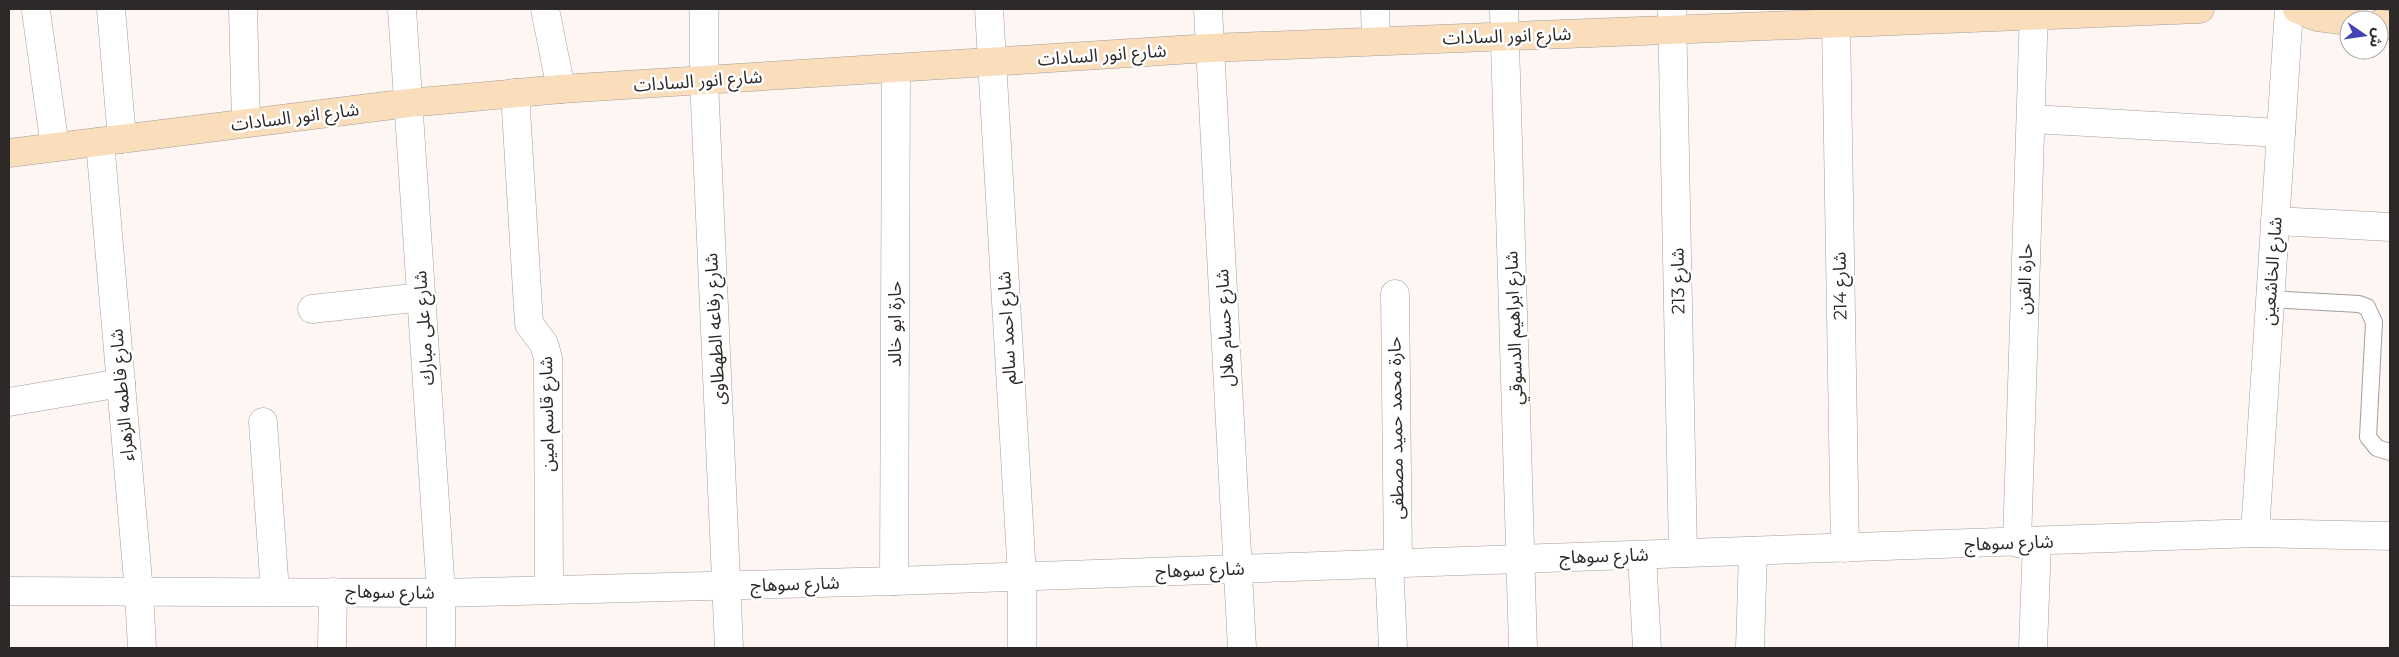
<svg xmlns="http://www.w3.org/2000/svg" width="2399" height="657" viewBox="0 0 2399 657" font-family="Montserrat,'Noto Sans Arabic',sans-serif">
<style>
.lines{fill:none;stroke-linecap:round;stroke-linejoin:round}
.lane-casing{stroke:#a49e9b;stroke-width:18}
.street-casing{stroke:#a49e9b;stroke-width:29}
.secondary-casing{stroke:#a49e9b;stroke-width:29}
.lane{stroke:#fff;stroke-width:16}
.street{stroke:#fff;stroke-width:28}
.secondary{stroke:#faddbb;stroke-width:28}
.labels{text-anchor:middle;stroke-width:5;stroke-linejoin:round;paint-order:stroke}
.street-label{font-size:18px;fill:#2c2928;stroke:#fff}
</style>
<rect width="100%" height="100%" fill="#fdf6f3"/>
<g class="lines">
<g class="lane-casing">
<polyline id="lane" points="2270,299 2359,304 2367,307 2374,322 2368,437 2377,448 2390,452"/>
</g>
<g class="street-casing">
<g id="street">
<polyline points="111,9 122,139"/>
<polyline points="243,9 246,123"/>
<polyline points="402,9 441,593 441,648"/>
<polyline points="545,9 561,89"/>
<polyline points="704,9 704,80 729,648"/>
<polyline points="989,9 1022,576 1022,648"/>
<polyline points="1208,9 1242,648"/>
<polyline points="1375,9 1376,41"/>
<polyline points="1504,9 1523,648"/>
<polyline points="1672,9 1683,553"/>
<polyline points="36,11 55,147"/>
<polyline points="1836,23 1845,548"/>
<polyline points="515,93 529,324 544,344 548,358 549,590"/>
<polyline points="2031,119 2281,133"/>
<polyline points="100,142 139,592 142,648"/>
<polyline points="2275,221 2390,227"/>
<polyline points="1395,294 1398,563"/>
<polyline points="312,309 422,297"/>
<polyline points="9,402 121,383"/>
<polyline points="263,422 275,592"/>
<polyline points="2255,533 2289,9"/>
<polyline points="2017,543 2034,9"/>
<polyline points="1642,555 1647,648"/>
<polyline points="1389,563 1393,648"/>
<polyline points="894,581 896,68"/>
<polyline points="9,591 441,593 894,581 2255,533 2390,536"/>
<polyline points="332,648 333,592"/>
<polyline points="1750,648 1753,551"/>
<polyline points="2033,648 2037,542"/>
</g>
</g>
<g class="secondary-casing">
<g id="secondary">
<polyline points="2297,9 2317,17 2349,21"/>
<polyline points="2379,24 2390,25"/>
<polyline points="9,153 409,103 561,89 1210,48 2200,9"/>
</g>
</g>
<use href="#lane" class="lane"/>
<use href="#street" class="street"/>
<use href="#secondary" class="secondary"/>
</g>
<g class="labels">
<g class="street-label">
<text transform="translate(1507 36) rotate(-2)" y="6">شارع انور السادات</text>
<text transform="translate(1102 55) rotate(-4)" y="6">شارع انور السادات</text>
<text transform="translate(698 81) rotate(-4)" y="6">شارع انور السادات</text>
<text transform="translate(295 117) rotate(-7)" y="6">شارع انور السادات</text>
<text transform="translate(2272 271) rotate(-86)" y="6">شارع الخاشعين</text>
<text transform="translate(2025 279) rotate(-88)" y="6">حارة الفرن</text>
<text transform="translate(1678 281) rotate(-91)" y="6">شارع 213</text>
<text transform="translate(1840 286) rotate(-91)" y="6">شارع 214</text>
<text transform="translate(895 324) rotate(-90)" y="6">حارة ابو خالد</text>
<text transform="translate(424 328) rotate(-94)" y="6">شارع على مبارك</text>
<text transform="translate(1007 328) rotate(-93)" y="6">شارع احمد سالم</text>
<text transform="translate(1225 328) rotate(-93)" y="6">شارع حسام هلال</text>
<text transform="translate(1514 328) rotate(-92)" y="6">شارع ابراهيم الدسوقي</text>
<text transform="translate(715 329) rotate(-93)" y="6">شارع رفاعه الطهطاوى</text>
<text transform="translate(122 395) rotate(-95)" y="6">شارع فاطمه الزهراء</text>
<text transform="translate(547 414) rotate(-91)" y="6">شارع قاسم امين</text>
<text transform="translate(1396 428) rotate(-91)" y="6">حارة محمد حميد مصطفى</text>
<text transform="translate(2009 543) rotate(-2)" y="6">شارع سوهاج</text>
<text transform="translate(1604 556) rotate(-2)" y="6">شارع سوهاج</text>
<text transform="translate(1200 570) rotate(-2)" y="6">شارع سوهاج</text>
<text transform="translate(795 584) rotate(-2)" y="6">شارع سوهاج</text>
<text transform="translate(390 592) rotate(1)" y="6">شارع سوهاج</text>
</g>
</g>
<rect width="2399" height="657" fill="none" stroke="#2c2928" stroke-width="20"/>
<g transform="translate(2364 35) rotate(103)"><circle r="24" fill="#ffffff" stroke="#aba9a9"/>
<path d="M0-4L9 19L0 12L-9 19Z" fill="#4442b7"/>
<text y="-8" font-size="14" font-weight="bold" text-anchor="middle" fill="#2c2928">ش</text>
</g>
</svg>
